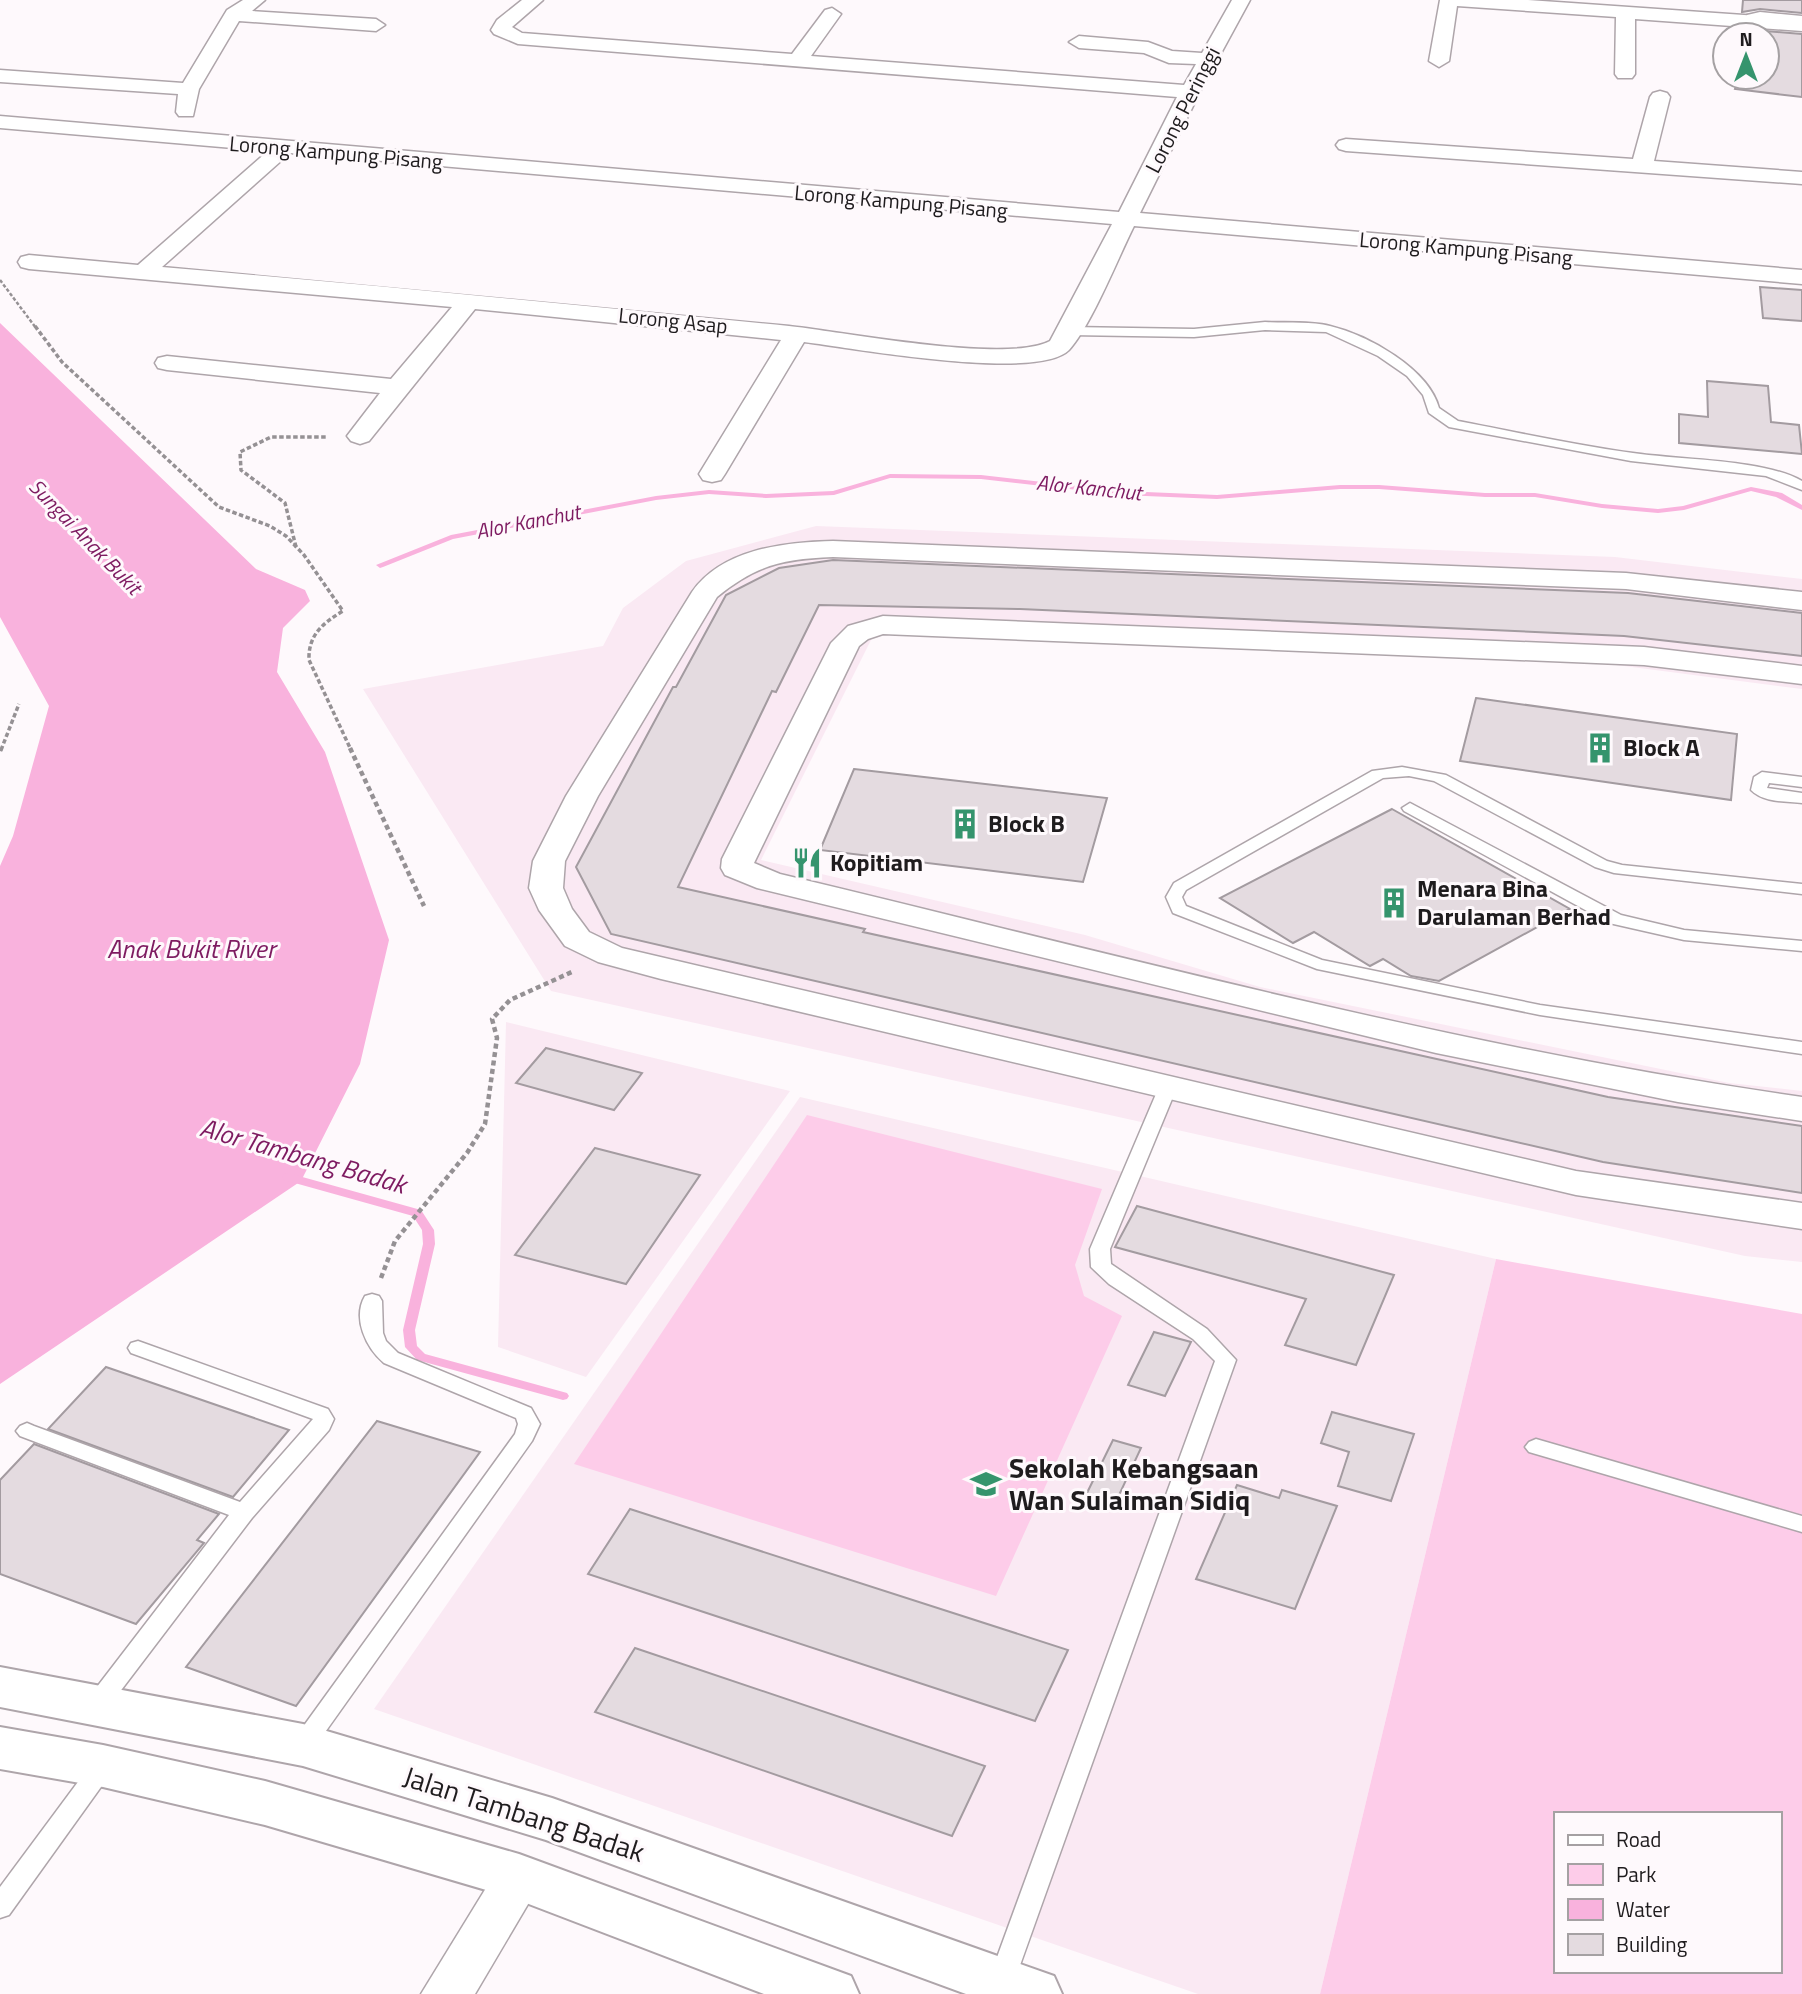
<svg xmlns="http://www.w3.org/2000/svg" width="1802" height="1994" viewBox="0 0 1802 1994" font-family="'Titillium Web',sans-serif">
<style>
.built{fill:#fae9f3}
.green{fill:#fdcce9;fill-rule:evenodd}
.water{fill:#f9b2dd}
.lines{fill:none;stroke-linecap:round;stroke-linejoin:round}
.stream{fill:#f9b2dd;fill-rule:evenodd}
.building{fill:#e4dbe0;stroke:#a39ba0;stroke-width:2}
.lane-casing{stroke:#aea5aa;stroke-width:3}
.street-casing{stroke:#aea5aa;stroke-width:3}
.secondary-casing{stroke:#aea5aa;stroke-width:4}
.path-far2{stroke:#959194;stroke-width:2.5;stroke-dasharray:3.5 2;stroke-linecap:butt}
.path-far1{stroke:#959194;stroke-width:3.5;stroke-dasharray:4.5 2.5;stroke-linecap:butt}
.path{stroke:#959194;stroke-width:4.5;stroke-dasharray:5 3.5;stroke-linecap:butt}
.lane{fill:#fff;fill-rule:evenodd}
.street{fill:#fff;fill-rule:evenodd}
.secondary{fill:#fff;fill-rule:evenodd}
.labels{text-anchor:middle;stroke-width:6;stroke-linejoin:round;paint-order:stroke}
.far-street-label{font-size:21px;fill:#1f1c1e;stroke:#fef9fc}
.far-water-label{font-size:21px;font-style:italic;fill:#7e1b61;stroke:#fef9fc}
.poi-label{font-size:24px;font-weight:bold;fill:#1f1c1e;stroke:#fef9fc;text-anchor:start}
.water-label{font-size:26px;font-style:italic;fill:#7e1b61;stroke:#fef9fc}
.near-poi-label{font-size:28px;font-weight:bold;fill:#1f1c1e;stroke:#fef9fc;text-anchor:start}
.near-street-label{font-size:28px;fill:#1f1c1e;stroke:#fef9fc}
</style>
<rect width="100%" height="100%" fill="#fef9fc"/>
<g class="built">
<polygon points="816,526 1615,557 1802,579 1802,689 1601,663 875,632 761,860 1085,935 1260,987 1729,1083 1802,1091 1802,1262 1745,1256 551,991 363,689 603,646 623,608 686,561"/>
<polygon points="506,1022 790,1091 586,1377 498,1347"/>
<polygon points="800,1097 1496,1259 1320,1994 1198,1994 374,1709"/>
</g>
<g class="green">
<polygon points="807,1115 1102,1189 1075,1265 1084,1296 1122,1316 996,1596 574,1464"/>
<path d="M1496 1259 1802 1314V1994H1320ZM1555 1814H1779V1971H1555Z"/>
</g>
<polygon class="water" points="0,323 256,569 305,590 310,601 283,628 277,672 325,752 389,940 360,1064 301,1181 0,1384 0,866 13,836 49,706 0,617"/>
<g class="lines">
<g class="stream">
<polygon points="890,474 981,475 1122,491 1217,495 1340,485 1379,485 1485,493 1535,493 1602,504 1658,509 1683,506 1751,487 1782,493 1802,505 1802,510 1776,497 1751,491 1684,510 1658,513 1602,508 1535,497 1485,497 1379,489 1340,489 1217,499 1122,495 981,479 890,478 834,495 766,498 709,494 656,500 453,539 383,567 380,568 376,565 451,535 656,496 709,490 766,494 833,491"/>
<polygon points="288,1173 421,1210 434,1230 435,1244 415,1330 417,1346 425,1354 567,1393 569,1396 567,1399 563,1400 417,1360 405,1347 403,1330 423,1244 422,1230 413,1216 284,1180 282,1177 284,1174"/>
</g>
</g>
<g class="building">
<polygon points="1743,0 1802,0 1802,13 1760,9 1742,12"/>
<polygon points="1742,29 1802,34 1802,97 1735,89 1739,77 1767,77 1767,35 1742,35"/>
<polygon points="1760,287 1802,290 1802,321 1763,318"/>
<polygon points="1707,381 1768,386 1771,422 1799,425 1802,454 1679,443 1679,414 1708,417"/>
<polygon points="833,560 1628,593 1802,613 1802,656 1624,636 1020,609 819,605 776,692 772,691 678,887 865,929 863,932 1608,1097 1802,1126 1802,1193 1603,1162 611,934 576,867 673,687 676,687 726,595 779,568"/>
<polygon points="1476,698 1737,734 1731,800 1460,761"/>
<polygon points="854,769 1107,798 1083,882 820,850"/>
<polygon points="1392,809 1570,909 1439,981 1411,976 1383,959 1370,966 1314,932 1293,943 1220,898"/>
<polygon points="546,1048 642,1073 614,1110 516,1083"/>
<polygon points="595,1148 700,1175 626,1284 515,1255"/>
<polygon points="1137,1206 1394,1275 1356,1365 1285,1345 1306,1299 1115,1247"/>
<polygon points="1154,1332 1191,1342 1165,1396 1128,1385"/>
<polygon points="106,1367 289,1430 233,1497 48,1429"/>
<polygon points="1332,1412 1414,1434 1391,1501 1338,1486 1349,1452 1321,1443"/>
<polygon points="377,1421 480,1452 296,1706 186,1667"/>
<polygon points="1113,1440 1141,1448 1113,1508 1084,1499"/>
<polygon points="34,1444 219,1514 197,1540 204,1543 136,1624 0,1574 0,1480"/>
<polygon points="1237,1485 1279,1498 1282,1490 1337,1506 1295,1609 1196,1579"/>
<polygon points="630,1509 1068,1650 1035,1721 588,1574"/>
<polygon points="635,1648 985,1766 952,1836 595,1712"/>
</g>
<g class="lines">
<g class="lane-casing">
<g id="lane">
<polygon points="1760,12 1802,16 1802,22 1760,18 1755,19 1753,23 1747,23 1747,15"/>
<path d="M1265 322C1286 323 1310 321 1330 326 1368 335 1429 369 1439 408L1458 421C1516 432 1574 445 1633 453 1679 460 1764 459 1802 481V490L1766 476 1631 461 1449 427 1429 413 1423 395 1407 376 1378 356 1326 332 1265 330 1194 337 1070 335 1064 331 1070 327 1194 329Z"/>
<polygon points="1402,767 1446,775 1607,861 1622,865 1802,884 1802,894 1614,873 1595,867 1434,781 1409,776 1383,778 1186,890 1182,897 1186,906 1322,960 1540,1005 1802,1042 1802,1054 1540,1015 1317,969 1173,913 1166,897 1174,883 1372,771"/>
<path d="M1762 772 1802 777V787L1769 783 1767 788 1802 793V803C1785 801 1764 803 1751 790L1754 777Z"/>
<polygon points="1410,803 1621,915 1684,930 1802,941 1802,951 1684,940 1609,923 1404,811 1402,808"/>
<polygon points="1168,1081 1177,1087 1110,1249 1111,1264 1207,1329 1236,1360 1014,1982 1010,1990 1001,1993 992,1990 988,1982 1215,1361 1193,1339 1109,1284 1091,1267 1090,1249 1159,1087"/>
<path d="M372 1294 379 1296 382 1301 383 1333 386 1341 398 1353 531 1408 540 1424 532 1441 311 1752 303 1755 295 1752 291 1745 295 1738 515 1434 518 1424 516 1418 384 1363C366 1348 352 1318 365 1296Z"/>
<polygon points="138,1341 328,1409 334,1419 329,1430 252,1518 106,1710 98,1712 90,1710 86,1703 90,1696 229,1515 20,1436 16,1431 20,1426 27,1423 34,1426 240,1502 313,1419 131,1353 128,1348 131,1343"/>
<polygon points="1536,1439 1802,1516 1802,1532 1529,1452 1525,1447 1529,1442"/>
<polygon points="103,1756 111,1759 115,1766 111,1773 9,1915 0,1918 0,1887 95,1759"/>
</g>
</g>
<g class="street-casing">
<g id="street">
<polygon points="243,0 265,0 252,11 376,19 385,25 376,31 239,21 199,89 193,116 179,116 176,112 178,94 0,82 0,70 183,83 227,10"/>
<path d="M522 0H543L512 27 522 33 792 54 825 10 832 8 841 14 811 56 1184 85 1196 64 1169 63 1144 53 1079 48 1069 42 1079 36 1148 42 1172 51 1202 53 1232 0H1250L1200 92 1140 213 1802 270V284L1134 226C1118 258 1091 326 1069 350 1037 382 852 348 804 342L725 474 721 480 712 482 703 480 699 474 781 340 475 309 369 441 360 444 351 441 347 436 380 393 167 370 158 368 155 363 158 358 167 356 391 379 452 307 29 269 21 267 18 262 21 257 29 255 138 265 268 151 0 128V116L1119 212 1177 97 518 44 494 34 491 30 497 20ZM290 153 1112 224 1050 341C1007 364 845 332 789 326 580 305 371 285 162 267Z"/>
<polygon points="1440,0 1528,0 1802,19 1802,31 1635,19 1635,74 1632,78 1618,78 1615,74 1616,17 1457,6 1449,61 1439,67 1429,61"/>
<polygon points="1660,91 1667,93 1670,97 1654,161 1802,172 1802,184 1346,151 1339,149 1336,145 1339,141 1346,139 1633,159 1650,97 1653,93"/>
<path d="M833 541 1626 573 1802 592V610L1626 589 833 557C783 559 756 565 717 597L598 796 565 861 563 888 572 909 589 932 622 948 1576 1171 1802 1203V1229L1576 1195 661 979 598 962 565 946 539 910 529 888 533 861 566 796 692 592C722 549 785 542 833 541Z"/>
<path d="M883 616 1644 647 1802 666V684L1644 665 883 634 868 639 859 646 754 863 780 874C1119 955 1457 1048 1802 1097V1121L1678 1102 1436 1053 757 888 725 875 721 868 722 859 831 643 848 626Z"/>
<polygon points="519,1856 536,1862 544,1877 475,1994 421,1994 502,1862"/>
</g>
</g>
<g class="secondary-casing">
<g id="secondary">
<polygon points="0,1667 303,1724 552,1798 1054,1976 1062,1994 966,1994 546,1840 303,1766 0,1707"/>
<polygon points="0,1727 103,1745 265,1781 519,1854 851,1976 859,1994 764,1994 513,1898 265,1825 103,1787 0,1769"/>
</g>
</g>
<polyline class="path-far2" points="0,280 36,328"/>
<g class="path-far1">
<path d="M35 326 62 362 219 507 270 526 286 536 304 555 343 611C323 623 308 635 309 660L351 750"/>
<polyline points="296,547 285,503 241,470 240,452 271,437 328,437"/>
<polyline points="1,750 19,704"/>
</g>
<g class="path">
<polyline points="350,748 424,906"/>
<polyline points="0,751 1,748"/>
<polyline points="381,1278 395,1241 467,1153 485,1124 497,1038 492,1019 510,1000 574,971"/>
</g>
<use href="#lane" class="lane"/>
<use href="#street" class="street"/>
<use href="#secondary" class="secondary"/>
</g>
<defs>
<g id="building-bare" transform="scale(2.415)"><path d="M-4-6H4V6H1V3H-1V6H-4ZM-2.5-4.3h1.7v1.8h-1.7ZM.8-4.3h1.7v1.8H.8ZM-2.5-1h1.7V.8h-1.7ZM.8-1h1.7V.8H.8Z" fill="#35946d" stroke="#fef9fc" stroke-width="2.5" paint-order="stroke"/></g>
<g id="restaurant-bare" transform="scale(2.415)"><path d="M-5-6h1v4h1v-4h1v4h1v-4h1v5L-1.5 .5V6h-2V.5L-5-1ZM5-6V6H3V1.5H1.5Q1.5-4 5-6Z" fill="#35946d" stroke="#fef9fc" stroke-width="2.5" paint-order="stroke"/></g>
<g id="school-bare" transform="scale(2.415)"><path d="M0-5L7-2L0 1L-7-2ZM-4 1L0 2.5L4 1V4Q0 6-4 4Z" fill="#35946d" stroke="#fef9fc" stroke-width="2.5" paint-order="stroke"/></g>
</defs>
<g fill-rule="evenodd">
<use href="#building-bare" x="1600" y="748"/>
<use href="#building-bare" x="965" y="824"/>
<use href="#restaurant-bare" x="807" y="863"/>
<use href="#building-bare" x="1394" y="903"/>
<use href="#school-bare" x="986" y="1484"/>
</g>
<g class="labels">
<g class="far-street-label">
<text transform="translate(1183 110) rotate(-63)" y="7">Lorong Peringgi</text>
<text transform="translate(336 153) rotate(5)" y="7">Lorong Kampung Pisang</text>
<text transform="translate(901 202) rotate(5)" y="7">Lorong Kampung Pisang</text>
<text transform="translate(1466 249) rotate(5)" y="7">Lorong Kampung Pisang</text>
<text transform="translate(673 321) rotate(6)" y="7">Lorong Asap</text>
</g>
<g class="far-water-label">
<text transform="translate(1089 488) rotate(6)" y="7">Alor Kanchut</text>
<text transform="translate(528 522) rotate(-11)" y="7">Alor Kanchut</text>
<text transform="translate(85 537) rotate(46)" y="7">Sungai Anak Bukit</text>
</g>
<g class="poi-label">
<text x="1623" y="756">Block A</text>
<text x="988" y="832">Block B</text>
<text x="830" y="871">Kopitiam</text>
<text x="1417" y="897">Menara Bina<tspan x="1417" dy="28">Darulaman Berhad</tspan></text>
</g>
<g class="water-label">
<text x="191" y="958">Anak Bukit River</text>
<text transform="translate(303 1156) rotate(16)" y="9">Alor Tambang Badak</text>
</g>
<g class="near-poi-label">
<text x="1009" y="1478">Sekolah Kebangsaan<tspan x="1009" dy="32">Wan Sulaiman Sidiq</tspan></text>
</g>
<g class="near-street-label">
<text transform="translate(524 1814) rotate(18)" y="10">Jalan Tambang Badak</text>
</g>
</g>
<rect x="1554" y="1812" width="228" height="161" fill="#fef9fc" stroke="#a5a1a3" stroke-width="2"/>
<rect x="1568" y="1835" width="35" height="10" fill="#ffffff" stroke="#a5a1a3" stroke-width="2"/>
<text x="1616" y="1847" font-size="21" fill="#1f1c1e">Road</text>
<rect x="1568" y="1864" width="35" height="21" fill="#fdcce9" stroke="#a5a1a3" stroke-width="2"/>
<text x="1616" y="1882" font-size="21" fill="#1f1c1e">Park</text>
<rect x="1568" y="1899" width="35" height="21" fill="#f9b2dd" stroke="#a5a1a3" stroke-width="2"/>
<text x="1616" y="1917" font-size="21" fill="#1f1c1e">Water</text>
<rect x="1568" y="1934" width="35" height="21" fill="#e4dbe0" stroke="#a5a1a3" stroke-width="2"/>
<text x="1616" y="1952" font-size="21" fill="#1f1c1e">Building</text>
<g transform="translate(1746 56)"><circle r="33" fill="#fef9fc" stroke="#a5a1a3" stroke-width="2"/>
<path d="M0-5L12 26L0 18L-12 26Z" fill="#35946d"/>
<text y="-10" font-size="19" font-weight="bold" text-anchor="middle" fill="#1f1c1e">N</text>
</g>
</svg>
